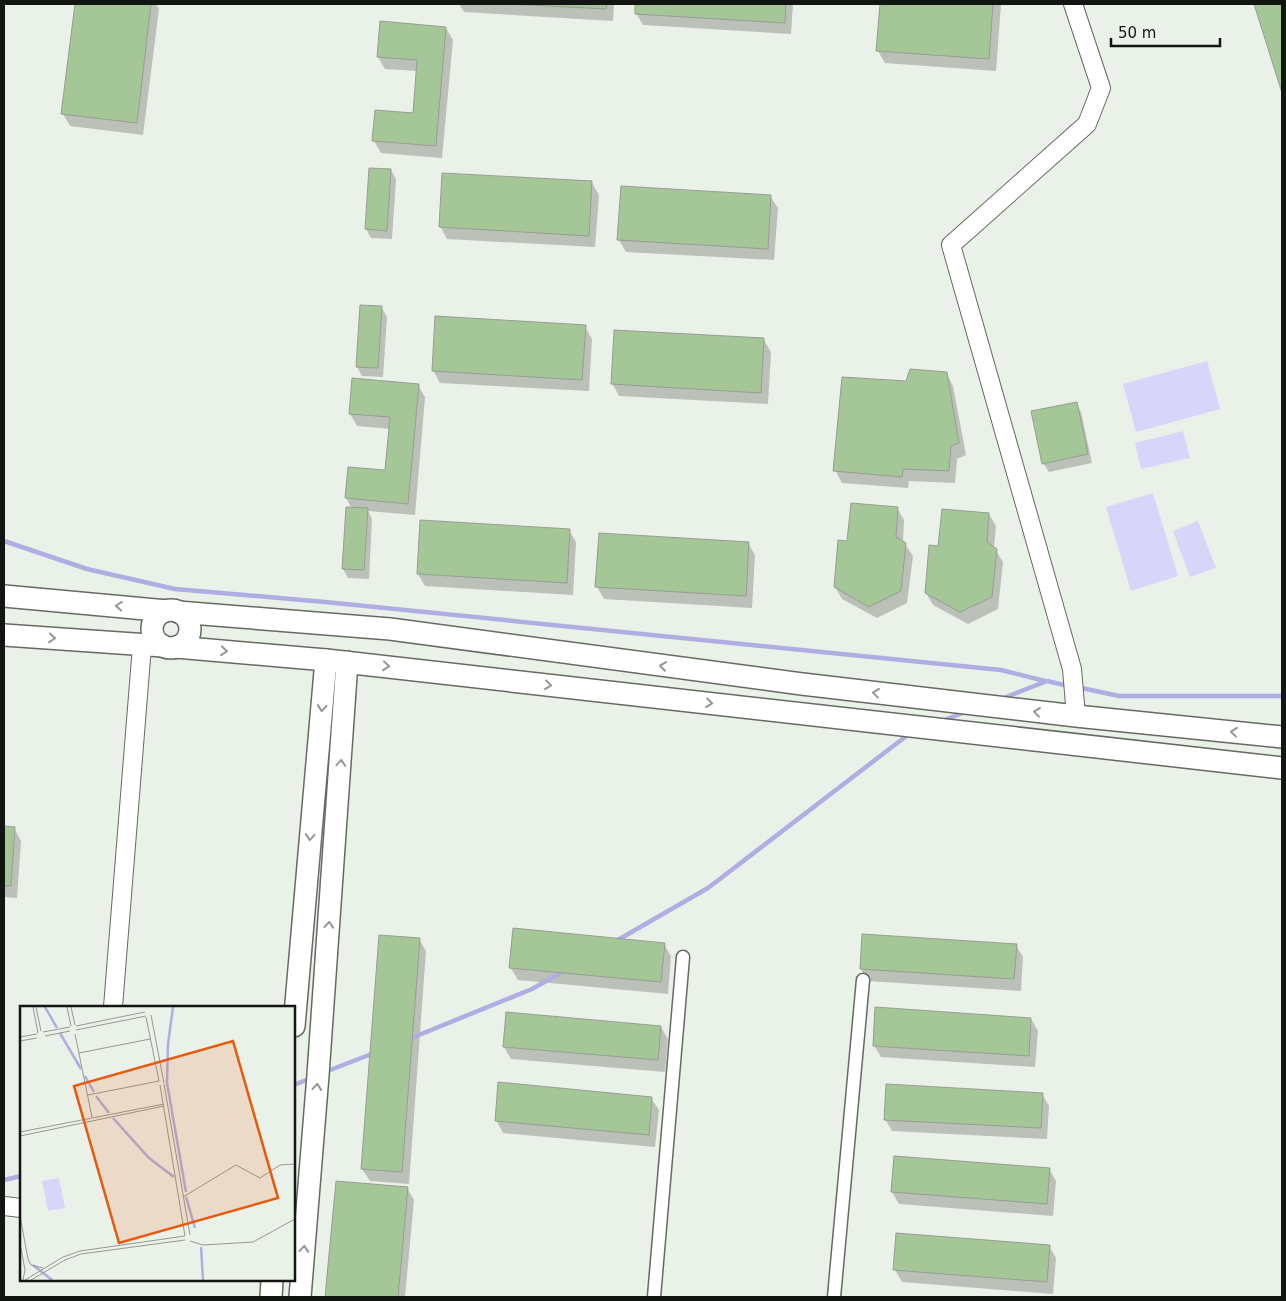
<svg xmlns="http://www.w3.org/2000/svg" width="1286" height="1301" viewBox="0 0 1286 1301" font-family="'DejaVu Sans',sans-serif">
<style>
.green{fill:#d7d6fa}
.shadow{fill:#0003}
.lines{fill:none;stroke-linecap:round;stroke-linejoin:round}
.stream{stroke:#afade2;stroke-width:4.5}
.building{fill:#a5c797;stroke:#979d94}
.pedestrian-casing{stroke:#656a62;stroke-width:15}
.minor-casing{stroke:#656a62;stroke-width:20}
.tertiary-casing{stroke:#656a62;stroke-width:24}
.pedestrian{stroke:#fff;stroke-width:12}
.minor{stroke:#fff;stroke-width:18}
.tertiary{stroke:#fff;stroke-width:21}
.oneway{stroke:#959694}
.inset-river{fill:none;stroke:#afade2;stroke-width:2.5}
.inset-road{fill:none;stroke:#949992;stroke-width:1}
.view{fill:#e8590c;fill-opacity:0.15;stroke:#e8590c;stroke-width:2.5}
.inset-edge{fill:none;stroke:#131512;stroke-width:2.5}
</style>
<rect width="100%" height="100%" fill="#eaf1e8"/>
<g class="green">
<polygon points="1207,361 1220,409 1136,432 1123,384"/>
<polygon points="1183,431 1190,458 1141,469 1135,443"/>
<polygon points="1153,493 1178,576 1131,591 1106,507"/>
<polygon points="1198,521 1216,568 1190,577 1173,531"/>
</g>
<g class="shadow">
<polygon points="76,4 156,4 159,9 143,135 70,126 63,114"/>
<polygon points="459,4 614,4 613,21 464,12"/>
<polygon points="637,4 793,4 791,34 643,25 636,13"/>
<polygon points="881,4 1001,4 996,71 885,63 878,51"/>
<polygon points="1255,4 1282,4 1282,88"/>
<polygon points="446,28 453,40 442,158 381,153 374,141 414,114 418,71 385,69 378,57"/>
<polygon points="370,169 391,170 396,179 392,239 371,238 366,229"/>
<polygon points="592,183 599,195 595,247 447,239 440,226"/>
<polygon points="770,196 778,208 774,260 626,252 619,240"/>
<polygon points="382,308 387,317 383,377 362,376 357,367"/>
<polygon points="585,327 592,339 589,391 440,383 433,370"/>
<polygon points="764,340 771,352 768,404 619,396 612,383"/>
<polygon points="946,373 953,386 966,455 957,459 955,483 909,481 908,488 842,483 835,470 907,382"/>
<polygon points="418,385 425,397 415,515 368,511 372,519 369,579 348,578 343,569 352,509 346,498 386,472 390,429 357,426 350,414"/>
<polygon points="1076,403 1081,412 1092,463 1049,472 1043,463"/>
<polygon points="897,508 904,520 903,542 905,544 913,556 907,603 877,618 842,599 835,587 849,542"/>
<polygon points="989,514 996,526 994,548 1003,562 998,609 968,624 933,605 926,593 939,547"/>
<polygon points="569,530 576,542 573,595 425,586 418,574"/>
<polygon points="748,543 755,555 752,608 604,599 597,587"/>
<polygon points="4,828 14,828 21,841 17,898 4,897"/>
<polygon points="419,939 426,951 409,1184 370,1181 362,1169"/>
<polygon points="664,944 671,956 668,994 518,980 510,967"/>
<polygon points="1016,945 1023,957 1021,991 868,981 861,969"/>
<polygon points="1031,1019 1038,1031 1035,1067 881,1057 874,1045"/>
<polygon points="661,1027 668,1039 665,1072 511,1059 504,1047"/>
<polygon points="1042,1094 1049,1106 1047,1139 892,1131 885,1119"/>
<polygon points="651,1098 659,1110 655,1147 503,1133 496,1120"/>
<polygon points="1049,1169 1056,1181 1053,1216 899,1204 892,1192"/>
<polygon points="337,1182 407,1188 414,1200 405,1297 326,1297"/>
<polygon points="1049,1246 1056,1258 1053,1294 902,1282 895,1270"/>
</g>
<g class="lines">
<g class="stream">
<polyline points="4,541 87,569 175,589 325,602 1001,670 1045,681"/>
<polyline points="1077,687 1119,696 1282,696"/>
<polyline points="1001,699 1047,681 1069,686"/>
<polyline points="942,721 965,712"/>
<polyline points="616,941 708,888 909,734"/>
<polyline points="409,1039 532,989 564,971"/>
<polyline points="325,1072 374,1053"/>
<polyline points="294,1085 311,1078"/>
<polyline points="4,1180 21,1176"/>
</g>
</g>
<g class="building">
<polygon points="75,4 151,4 137,123 61,114"/>
<polygon points="510,4 607,4 606,9"/>
<polygon points="635,4 786,4 785,23 635,14"/>
<polygon points="880,4 993,4 989,59 876,51"/>
<polygon points="1254,4 1282,4 1282,93"/>
<polygon points="380,21 446,27 436,146 372,141 375,110 413,113 417,60 377,57"/>
<polygon points="369,168 391,169 387,231 365,229"/>
<polygon points="442,173 592,181 589,236 439,227"/>
<polygon points="621,186 771,195 768,249 617,240"/>
<polygon points="360,305 382,306 378,368 356,367"/>
<polygon points="435,316 586,325 582,380 432,371"/>
<polygon points="614,330 764,338 761,393 611,384"/>
<polygon points="910,369 947,372 959,443 951,446 949,471 903,469 902,477 833,471 842,377 906,381"/>
<polygon points="352,378 419,384 408,504 345,498 348,467 385,470 390,417 349,414"/>
<polygon points="1077,402 1088,454 1042,464 1031,411"/>
<polygon points="851,503 898,507 896,537 906,543 901,591 869,607 834,587 838,540 847,541"/>
<polygon points="346,507 368,508 364,570 342,569"/>
<polygon points="942,509 989,513 987,542 997,549 992,597 960,612 925,593 929,545 938,546"/>
<polygon points="420,520 570,529 567,583 417,574"/>
<polygon points="599,533 749,542 746,596 595,587"/>
<polygon points="4,826 15,827 11,886 4,886"/>
<polygon points="513,928 665,943 661,982 509,968"/>
<polygon points="862,934 1017,944 1014,979 860,969"/>
<polygon points="379,935 420,938 402,1172 361,1169"/>
<polygon points="875,1007 1031,1018 1029,1056 873,1046"/>
<polygon points="506,1012 661,1026 658,1060 503,1047"/>
<polygon points="498,1082 652,1097 649,1135 495,1121"/>
<polygon points="886,1084 1043,1093 1041,1128 884,1120"/>
<polygon points="894,1156 1050,1168 1047,1204 891,1192"/>
<polygon points="336,1181 408,1187 398,1297 325,1297"/>
<polygon points="896,1233 1050,1245 1047,1282 893,1270"/>
</g>
<g class="lines">
<g class="pedestrian-casing">
<g id="pedestrian">
<polyline points="654,1297 683,957"/>
<polyline points="834,1297 863,980"/>
</g>
</g>
<g class="minor-casing">
<g id="minor">
<polyline points="1073,4 1101,88 1087,124 951,245 1072,669 1076,716"/>
<polyline points="113,1007 142,646"/>
<polyline points="4,1206 21,1208"/>
</g>
</g>
<g class="tertiary-casing">
<g id="tertiary">
<polyline points="4,596 167,611"/>
<circle cx="171" cy="629" r="19"/>
<polyline points="178,612 390,629 802,684 1076,716 1282,737"/>
<polyline points="4,635 163,646"/>
<polyline points="176,647 326,660 1282,768"/>
<polyline points="294,1026 326,660"/>
<polyline points="271,1297 272,1280"/>
<polyline points="300,1297 318,1075 347,662"/>
</g>
</g>
<use href="#pedestrian" class="pedestrian"/>
<use href="#minor" class="minor"/>
<use href="#tertiary" class="tertiary"/>
</g>
<defs><path id="oneway-chevron" d="M-2-3.5L2.5 0L-2 3.5" fill="none" stroke-width="1.6" stroke-linecap="round" stroke-linejoin="round" transform="scale(1.25)"/></defs>
<g class="oneway">
<use href="#oneway-chevron" transform="translate(119 606) rotate(-175)"/>
<use href="#oneway-chevron" transform="translate(52 638) rotate(5)"/>
<use href="#oneway-chevron" transform="translate(224 651) rotate(5)"/>
<use href="#oneway-chevron" transform="translate(386 666) rotate(6)"/>
<use href="#oneway-chevron" transform="translate(663 666) rotate(-172)"/>
<use href="#oneway-chevron" transform="translate(548 685) rotate(6)"/>
<use href="#oneway-chevron" transform="translate(876 693) rotate(-173)"/>
<use href="#oneway-chevron" transform="translate(709 703) rotate(6)"/>
<use href="#oneway-chevron" transform="translate(322 708) rotate(95)"/>
<use href="#oneway-chevron" transform="translate(1037 712) rotate(-173)"/>
<use href="#oneway-chevron" transform="translate(1234 732) rotate(-174)"/>
<use href="#oneway-chevron" transform="translate(341 763) rotate(-86)"/>
<use href="#oneway-chevron" transform="translate(310 837) rotate(95)"/>
<use href="#oneway-chevron" transform="translate(329 925) rotate(-86)"/>
<use href="#oneway-chevron" transform="translate(317 1087) rotate(-85)"/>
<use href="#oneway-chevron" transform="translate(304 1249) rotate(-85)"/>
</g>
<g transform="translate(20 1006)">
<rect width="275" height="275" fill="#eaf1e8"/>
<path d="M39 172 45 202 28 205 22 175Z" fill="#d7d6fa"/>
<path class="inset-river" d="M25 1 37 22M153 1 148 38 147 77 166 186M40 27 61 63M65 70 74 86M76 90 89 107M93 112 129 152 154 171M166 191 175 222M181 241 183 274M13 259 32 274"/>
<path class="inset-road" d="M13 1 18 27M16 1 21 25M47 1 51 20M51 1 55 19M131 9 144 77M126 11 139 75M56 20 125 6M56 24 126 10M23 26 50 21M55 28 72 111M25 30 50 25M0 31 17 28M0 35 17 32M59 47 130 33M144 78 170 229M140 79 165 230M68 89 139 75M0 126 144 98M0 130 144 100M163 191 216 159 240 172 260 159 275 158M0 210 8 253 11 259 23 262M170 235 183 239 233 236 275 213M0 237 5 264 3 274M5 274 43 251 60 245 165 230M11 274 45 254 61 248 165 234"/>
<path class="view" d="M213 35 258 192 99 237 54 80Z"/>
<rect width="275" height="275" class="inset-edge"/>
</g>
<rect width="1286" height="1301" fill="none" stroke="#131512" stroke-width="10"/>
<path d="M1111 38v8h109v-8" fill="none" stroke="#131512" stroke-width="2.5"/>
<text x="1118" y="38" font-size="15" fill="#131512" stroke="#eaf1e8" stroke-width="4" paint-order="stroke">50 m</text>
</svg>
